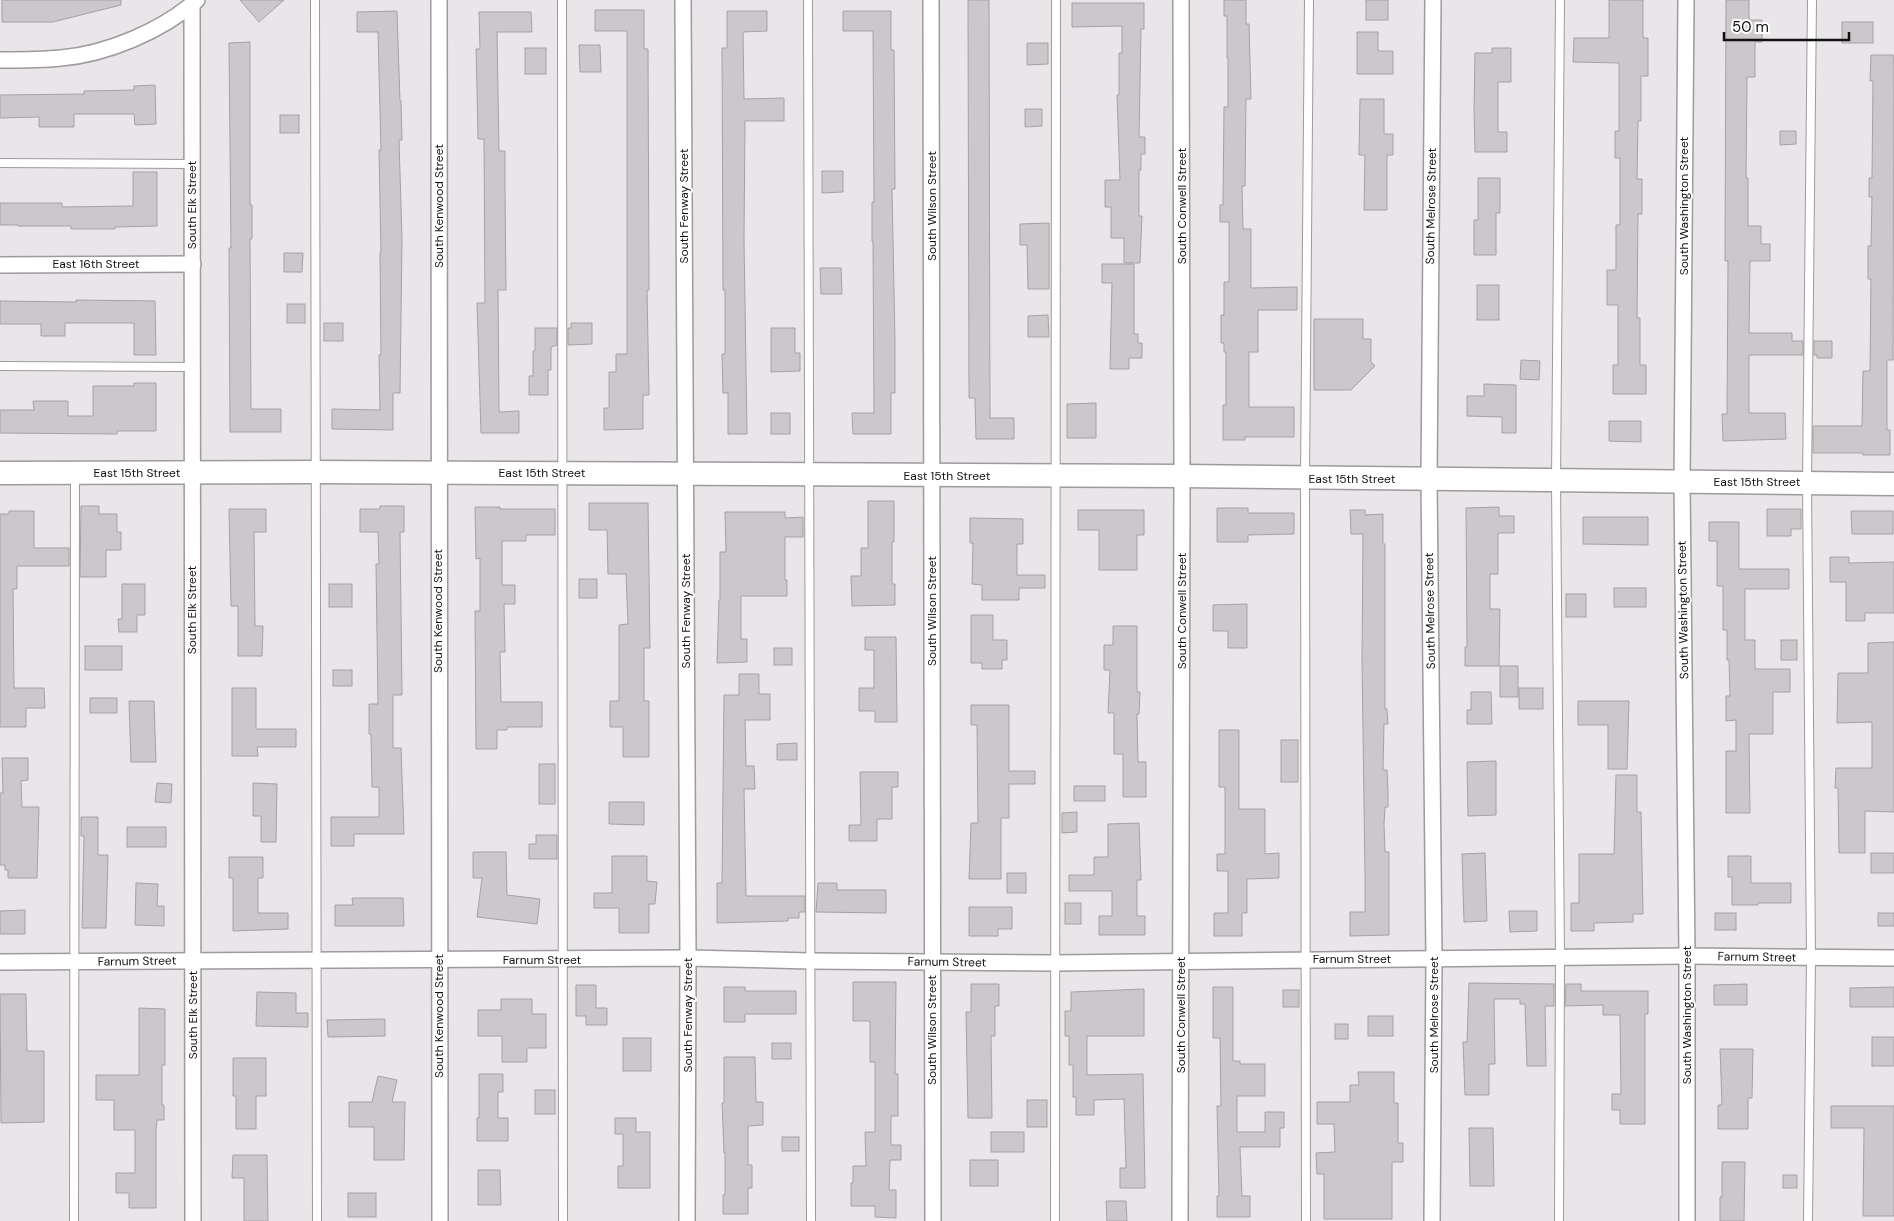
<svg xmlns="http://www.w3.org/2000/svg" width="1894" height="1221" viewBox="0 0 1894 1221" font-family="'DM Sans',sans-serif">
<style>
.building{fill:#cbc7cb;stroke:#a5a1a5}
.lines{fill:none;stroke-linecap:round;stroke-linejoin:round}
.service-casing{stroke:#9e9a9e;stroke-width:10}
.minor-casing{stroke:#9e9a9e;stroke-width:18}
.secondary-casing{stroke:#9e9a9e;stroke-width:25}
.service{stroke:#fff;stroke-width:8}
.minor{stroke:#fff;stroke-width:15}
.secondary{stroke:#fff;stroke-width:22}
.labels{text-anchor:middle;stroke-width:4;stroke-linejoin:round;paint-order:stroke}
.street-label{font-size:12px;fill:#121112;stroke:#fff}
</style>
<rect width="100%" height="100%" fill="#e9e5e9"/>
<g class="building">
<polygon points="2,0 121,0 121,5 53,22 2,22"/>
<polygon points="240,0 284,0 259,22"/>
<polygon points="968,0 989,0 990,418 1014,418 1014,439 976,439 975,398 969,398"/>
<polygon points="1224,0 1246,0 1246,24 1249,24 1251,99 1246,99 1245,186 1242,186 1243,229 1251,229 1251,288 1297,287 1297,310 1258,310 1258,352 1249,352 1249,407 1294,407 1294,437 1245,437 1245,440 1223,440 1223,405 1226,405 1226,352 1224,352 1224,343 1221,343 1221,315 1224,315 1224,282 1229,282 1229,222 1220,222 1220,205 1223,205 1224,107 1228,107 1228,58 1227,58 1227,16 1224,16"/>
<rect x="1366" y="0" width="22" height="20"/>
<polygon points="1609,0 1643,0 1643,38 1648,38 1648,76 1641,76 1641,121 1638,121 1637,179 1642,179 1642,214 1638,214 1637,318 1640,318 1640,365 1646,365 1646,394 1613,394 1613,365 1618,365 1618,305 1607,305 1607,270 1616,270 1616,225 1620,225 1620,158 1615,158 1615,131 1619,131 1619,63 1573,62 1574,38 1609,38"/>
<polygon points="1726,0 1749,0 1749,20 1762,20 1762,42 1755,42 1755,77 1747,77 1746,178 1748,178 1748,226 1761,226 1761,244 1770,244 1770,261 1750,261 1749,333 1792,333 1792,341 1803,341 1803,355 1749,355 1749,413 1785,413 1786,439 1723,441 1722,414 1727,414 1728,261 1725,261"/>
<polygon points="1072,3 1144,3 1144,29 1141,29 1139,137 1145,137 1145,154 1141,154 1141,170 1139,170 1139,216 1142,216 1140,263 1124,263 1124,238 1111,238 1111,207 1105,207 1105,180 1120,180 1117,95 1119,95 1119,53 1122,53 1122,26 1072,27"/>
<polygon points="595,10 644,10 644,49 648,49 649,290 647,290 649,395 643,395 643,429 604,430 604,408 609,408 609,372 616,372 616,354 627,354 627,31 595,31"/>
<polygon points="397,11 400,101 401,101 402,140 399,140 402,240 400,393 393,393 393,430 332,429 332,409 380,410 379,355 381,355 380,252 381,252 379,150 381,150 378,32 357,32 357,12"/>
<polygon points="727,11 767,11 767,31 743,32 744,99 784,98 784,121 745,121 744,239 747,434 728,434 728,393 723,393 722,354 725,354 725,290 723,290 722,48 727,48"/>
<polygon points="843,11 891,11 891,50 894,50 895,189 892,189 895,342 895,393 891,393 891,434 853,434 852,413 874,413 873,241 872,241 872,202 874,202 873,31 843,31"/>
<polygon points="479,12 531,12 532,32 497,32 499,151 505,151 505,190 506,290 498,290 499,412 519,411 519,433 481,433 477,303 485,303 484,139 478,139 477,88 476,49 480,49"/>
<rect x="1842" y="22" width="31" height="21"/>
<polygon points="1357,32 1378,32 1378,51 1393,51 1393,74 1357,74"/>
<polygon points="250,42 250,205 252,205 252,239 250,239 251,409 281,409 281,432 230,432 229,248 231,248 229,43"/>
<polygon points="1027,43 1048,43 1048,64 1027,65"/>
<polygon points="579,45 600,45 601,72 580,72"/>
<rect x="525" y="48" width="21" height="26"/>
<polygon points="1492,48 1511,48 1511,82 1498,82 1498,132 1507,132 1507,152 1475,152 1474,110 1475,53 1492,53"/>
<polygon points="1871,55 1893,55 1894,64 1893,360 1887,360 1887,430 1890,430 1890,455 1863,455 1863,453 1813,453 1813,426 1862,426 1863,371 1870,371 1871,279 1868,279 1868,246 1871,246 1872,197 1869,197 1869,178 1872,178 1873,81 1870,81"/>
<polygon points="155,85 156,124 135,125 134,114 74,114 74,127 39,127 39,117 0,118 0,95 84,94 84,91 134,90 134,86"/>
<polygon points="1360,99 1384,99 1384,134 1393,134 1393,155 1387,155 1387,210 1364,210 1365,155 1359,155"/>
<polygon points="1025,109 1042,109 1042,126 1025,127"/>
<rect x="280" y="115" width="19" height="18"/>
<polygon points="1780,131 1796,131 1796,144 1780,145"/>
<polygon points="822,171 843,171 843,192 822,193"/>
<polygon points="133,172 157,172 157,226 115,227 115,229 71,229 71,226 18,226 18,225 0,225 0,203 62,203 62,207 133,206"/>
<polygon points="1478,178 1500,178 1500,213 1496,213 1496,255 1474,255 1474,220 1478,220"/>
<polygon points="1049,223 1049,289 1028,289 1027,245 1020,245 1020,224"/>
<polygon points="284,253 303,253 302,272 284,272"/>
<polygon points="1102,264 1134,264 1134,334 1138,334 1138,343 1142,343 1142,358 1129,358 1129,369 1110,369 1112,283 1102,283"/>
<polygon points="820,268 841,268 842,294 821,294"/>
<rect x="1477" y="285" width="22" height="35"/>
<polygon points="76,300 155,301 156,355 134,355 134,323 65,323 65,336 41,336 41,324 0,324 0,301 76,302"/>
<rect x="287" y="304" width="18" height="19"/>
<polygon points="1048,315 1049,337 1028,337 1028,316"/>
<polygon points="1314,319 1363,319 1363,339 1371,339 1371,362 1375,366 1351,390 1314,390"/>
<rect x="324" y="323" width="19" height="18"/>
<polygon points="571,323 592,323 592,344 568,345 568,328 571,328"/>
<polygon points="535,328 557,328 557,345 551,347 551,370 548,370 548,395 529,395 529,376 533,376 533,351 535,351"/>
<polygon points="771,328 795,328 795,353 800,353 800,371 771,372"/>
<polygon points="1814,341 1832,341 1832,358 1817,358 1817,355 1814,355"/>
<polygon points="1521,360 1540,361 1539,380 1520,379"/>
<polygon points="134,383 156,383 156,431 117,431 117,434 0,433 0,410 34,410 33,401 68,401 68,416 93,416 93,386 134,386"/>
<polygon points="1484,384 1516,385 1516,433 1502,433 1502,417 1467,416 1467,396 1484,396"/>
<polygon points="1096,403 1096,438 1067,438 1067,404"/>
<rect x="771" y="413" width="19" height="21"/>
<polygon points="1609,421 1641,421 1641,442 1609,441"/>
<polygon points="868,501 894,501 894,542 892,542 892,584 895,584 895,605 852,606 851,576 861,576 861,548 868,548"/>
<polygon points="589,503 648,503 650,648 644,648 644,701 649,701 649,757 623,757 623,727 610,727 610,701 619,701 619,625 628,624 626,574 608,574 607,530 589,530"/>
<polygon points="81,506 99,506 99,514 117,514 117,532 121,532 121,550 106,550 106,577 80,577"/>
<polygon points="380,506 404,506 404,532 400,532 402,695 393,695 393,748 401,748 404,834 354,834 354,846 331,846 331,817 379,817 379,787 372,787 371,734 369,734 369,704 378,704 376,564 379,564 378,532 360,532 360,509 380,509"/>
<polygon points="475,507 500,507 500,509 555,509 555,535 526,535 526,541 502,541 502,585 515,585 515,604 504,604 505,652 500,652 501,702 542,702 542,727 507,727 507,730 497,730 497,749 476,749 475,611 480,611 480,558 476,559"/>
<polygon points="1499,507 1499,516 1514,516 1514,533 1498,533 1498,574 1490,574 1490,609 1500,609 1499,666 1465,666 1465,647 1467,647 1466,508"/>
<polygon points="1217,508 1248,508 1248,513 1294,513 1294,534 1248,535 1248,542 1217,542"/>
<polygon points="229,509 266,509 266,532 254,532 255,626 263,626 262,656 238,656 238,606 231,606"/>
<polygon points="1767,509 1801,509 1801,529 1791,529 1791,536 1767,536"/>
<polygon points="1078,510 1144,510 1144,535 1137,535 1137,570 1099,570 1099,530 1078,530"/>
<polygon points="1350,510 1365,510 1365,515 1383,514 1383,544 1385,544 1385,709 1387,709 1388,724 1384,724 1383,770 1387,770 1388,791 1388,807 1385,807 1384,824 1385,852 1389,852 1389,935 1350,936 1350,912 1365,912 1365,874 1362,660 1363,534 1351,534"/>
<polygon points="9,511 34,511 34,548 69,548 69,566 17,566 17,589 13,589 14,688 44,688 45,708 26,708 26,727 0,727 0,514 9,514"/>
<polygon points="1851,511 1893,511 1893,534 1852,534"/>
<polygon points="725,512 785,512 785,518 803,517 803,537 785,537 785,580 787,580 787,596 741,596 741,639 747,639 747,662 717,663 719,600 720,600 720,552 726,552"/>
<polygon points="1583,517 1648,517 1648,545 1583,544"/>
<polygon points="970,518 1023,519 1023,544 1017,544 1017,575 1045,575 1045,588 1019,588 1019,600 982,600 982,585 972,584 973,543 970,543"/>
<polygon points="1709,522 1739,522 1739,569 1789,569 1789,589 1745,589 1745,640 1755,640 1755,669 1790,669 1790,692 1773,692 1773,734 1749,734 1750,813 1726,813 1726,751 1736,751 1736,720 1726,721 1726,696 1730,696 1729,660 1727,660 1727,630 1723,630 1723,586 1717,586 1717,541 1709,541"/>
<polygon points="1830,557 1849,557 1849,563 1894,562 1894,613 1865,613 1865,621 1846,621 1846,582 1830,582"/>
<rect x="579" y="579" width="18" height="19"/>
<polygon points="122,584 145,584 145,615 137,615 137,632 119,632 118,619 122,619"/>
<rect x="329" y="584" width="23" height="23"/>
<rect x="1614" y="588" width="32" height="19"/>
<rect x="1566" y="594" width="20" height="23"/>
<polygon points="1247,604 1247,648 1228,648 1228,631 1213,631 1213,605"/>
<polygon points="971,615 993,615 993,640 1007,640 1007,660 1002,660 1002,669 982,669 982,663 971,663"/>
<polygon points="1113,626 1137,626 1137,692 1140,692 1139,714 1137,714 1138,762 1146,762 1146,797 1123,797 1123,754 1114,754 1114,713 1108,713 1110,670 1104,670 1104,645 1113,645"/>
<polygon points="865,637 896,637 897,722 875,722 875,711 859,711 859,688 874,688 874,650 865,650"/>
<rect x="1781" y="640" width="16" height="20"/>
<polygon points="1894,642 1894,812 1865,811 1865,853 1839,853 1838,788 1835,788 1836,768 1872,768 1872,722 1837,723 1838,673 1868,673 1868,643"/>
<rect x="85" y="646" width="37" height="24"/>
<rect x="774" y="648" width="18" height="17"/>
<rect x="1500" y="666" width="18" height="31"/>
<rect x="333" y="670" width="19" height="16"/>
<polygon points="739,674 759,674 759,694 770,694 770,720 745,720 746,766 754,766 755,789 744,789 746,896 805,896 805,912 799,912 799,918 788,918 788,921 717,923 717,883 722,883 724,695 739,695"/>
<polygon points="232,688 256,688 256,729 296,729 296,747 257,747 258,756 232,756"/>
<rect x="1519" y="688" width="24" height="21"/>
<polygon points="1471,692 1491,692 1492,724 1467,724 1467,710 1471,710"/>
<rect x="90" y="698" width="27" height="15"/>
<polygon points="129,701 154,701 156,762 131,762"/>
<polygon points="1578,701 1629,701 1627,769 1608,769 1608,725 1578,725"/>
<polygon points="971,705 1009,705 1009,771 1035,771 1035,784 1009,784 1009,818 1001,818 1001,879 969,879 971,823 978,823 977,725 971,725"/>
<polygon points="1219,730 1239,730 1239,809 1265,809 1265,854 1279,853 1279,878 1247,879 1247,913 1242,913 1242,936 1214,936 1214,913 1228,913 1228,871 1217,871 1217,854 1225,854 1225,787 1219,787"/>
<rect x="1281" y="740" width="17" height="42"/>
<polygon points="797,743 797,760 777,760 777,744"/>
<polygon points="2,758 28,758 28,780 21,781 22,807 39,807 37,878 8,878 8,870 5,870 5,865 0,865 0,793 3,793"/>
<polygon points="1496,761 1496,815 1468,816 1467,762"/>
<rect x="539" y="764" width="16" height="40"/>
<polygon points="860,772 898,772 898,787 892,787 892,819 877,819 877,841 849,841 849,825 861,825"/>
<polygon points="1616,775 1637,775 1637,812 1641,812 1643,914 1633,914 1633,922 1594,923 1594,931 1571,931 1571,903 1579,903 1579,854 1614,854"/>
<polygon points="157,783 172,784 171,803 155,802"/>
<polygon points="253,783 277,784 276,842 261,842 261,816 253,816"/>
<rect x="1074" y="786" width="31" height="15"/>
<polygon points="609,802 644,802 644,825 609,824"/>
<polygon points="1077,812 1077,832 1062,833 1062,813"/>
<polygon points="81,817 98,817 98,855 108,855 106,928 82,928 84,836 81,836"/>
<polygon points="1139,823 1141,880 1137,880 1137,916 1145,916 1145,935 1099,935 1099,916 1112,916 1112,891 1069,891 1069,875 1094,875 1094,857 1108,857 1108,824"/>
<rect x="127" y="827" width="39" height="20"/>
<polygon points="536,835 557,835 557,859 529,859 529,844 536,844"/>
<polygon points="473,852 506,852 507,895 540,899 537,924 477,917 482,878 473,878"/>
<polygon points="1485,853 1487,921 1464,922 1462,854"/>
<rect x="1871" y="853" width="23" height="20"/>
<polygon points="612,856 647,856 647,881 657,882 655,904 649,904 649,933 619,933 619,908 594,908 594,893 612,893"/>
<polygon points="1728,856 1751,856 1751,883 1791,883 1791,903 1758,903 1758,905 1732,905 1732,877 1728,877"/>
<polygon points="229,857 263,857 263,878 258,878 258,913 288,913 288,929 233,931 233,878 229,878"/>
<rect x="1007" y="873" width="19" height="20"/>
<polygon points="136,883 158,884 157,906 164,906 164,926 135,925"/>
<polygon points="818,883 837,883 837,890 886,890 886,913 816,912"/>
<polygon points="352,898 403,898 404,926 335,926 335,905 353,905"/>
<rect x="1065" y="903" width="16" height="21"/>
<polygon points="969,907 1012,907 1012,929 998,929 998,936 969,936"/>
<polygon points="25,910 25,934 0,934 0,911"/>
<polygon points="1509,911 1537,911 1537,931 1510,932"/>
<rect x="1715" y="913" width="21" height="17"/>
<rect x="1878" y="913" width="16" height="13"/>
<polygon points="853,982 896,982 895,1074 898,1074 898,1116 891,1116 891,1145 901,1145 901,1160 890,1160 889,1190 896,1190 896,1218 875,1217 875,1206 851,1206 851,1183 853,1183 853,1166 866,1166 865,1132 875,1132 875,1062 870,1062 870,1021 853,1021"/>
<polygon points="1469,983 1554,984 1554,1006 1545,1006 1546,1066 1527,1066 1525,1004 1520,1004 1520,999 1494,999 1495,1064 1489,1064 1489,1095 1465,1095 1463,1042 1467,1042"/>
<polygon points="971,984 999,984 999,1006 995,1006 995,1036 991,1036 992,1118 968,1118 966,1012 971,1012"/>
<polygon points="1566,984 1581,984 1581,991 1648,991 1648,1014 1645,1014 1645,1124 1620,1124 1620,1110 1612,1110 1612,1094 1621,1094 1620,1015 1603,1015 1603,1005 1565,1006"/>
<polygon points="1747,984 1747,1005 1714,1005 1714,985"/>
<polygon points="576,985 596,985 596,1008 607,1008 607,1025 586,1025 586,1016 576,1016"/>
<polygon points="724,987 745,987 745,991 796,991 796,1014 745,1014 745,1022 724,1022"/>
<polygon points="1213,987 1233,987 1233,1061 1240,1061 1240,1064 1265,1064 1265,1096 1237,1096 1237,1132 1265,1132 1265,1112 1284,1112 1284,1128 1280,1128 1280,1147 1240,1147 1242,1196 1250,1196 1250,1217 1217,1217 1217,1196 1219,1196 1217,1106 1221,1106 1220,1038 1213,1038"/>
<polygon points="1894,987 1894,1007 1850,1007 1850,988"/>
<polygon points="1144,989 1144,1036 1087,1036 1087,1075 1143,1074 1145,1188 1120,1188 1120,1168 1126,1168 1124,1099 1094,1100 1094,1115 1076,1115 1076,1097 1073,1097 1073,1065 1069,1065 1069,1036 1065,1036 1065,1011 1071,1011 1071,992"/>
<rect x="1283" y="990" width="16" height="17"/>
<polygon points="257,992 296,993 296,1013 308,1013 308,1027 256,1026"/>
<polygon points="0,994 26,994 27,1051 44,1051 44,1122 1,1123"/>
<polygon points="501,999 532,999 532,1014 546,1014 546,1048 527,1048 527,1062 502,1062 502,1036 478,1036 478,1010 501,1010"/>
<polygon points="139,1008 165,1009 165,1065 162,1065 162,1105 164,1105 164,1120 157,1120 156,1130 156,1208 129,1208 129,1193 116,1193 116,1173 135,1173 135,1130 114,1130 114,1100 96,1100 96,1075 139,1075"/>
<rect x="1368" y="1016" width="25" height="20"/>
<polygon points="385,1019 385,1036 328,1037 327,1020"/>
<rect x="1335" y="1024" width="13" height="15"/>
<rect x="1872" y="1037" width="22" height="29"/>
<rect x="623" y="1038" width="28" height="33"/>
<rect x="772" y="1043" width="19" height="16"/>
<polygon points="1720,1049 1753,1049 1752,1098 1748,1098 1748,1129 1718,1129 1718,1105 1722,1105"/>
<polygon points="724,1057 755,1057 756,1102 763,1102 763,1125 748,1126 748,1165 752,1165 752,1188 748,1188 748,1214 723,1214 723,1195 725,1195 725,1153 724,1153 723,1126 722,1103 724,1103"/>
<polygon points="233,1058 266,1058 266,1096 256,1096 256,1129 236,1129 236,1096 233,1096"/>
<polygon points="1358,1072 1394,1072 1394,1103 1398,1103 1398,1143 1403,1143 1403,1162 1392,1162 1392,1219 1324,1219 1324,1174 1317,1174 1316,1153 1335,1152 1334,1124 1317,1124 1317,1102 1350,1102 1350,1085 1359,1085"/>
<polygon points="479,1074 503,1074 503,1092 498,1092 498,1118 508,1118 508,1141 477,1141 477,1118 479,1118"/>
<polygon points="378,1076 397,1080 392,1102 405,1102 404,1160 374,1160 374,1127 349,1127 349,1102 372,1102"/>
<rect x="535" y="1090" width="20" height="24"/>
<rect x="1027" y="1100" width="20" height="27"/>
<polygon points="1831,1106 1894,1106 1894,1216 1863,1216 1864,1128 1831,1128"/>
<polygon points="615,1118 636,1118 636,1132 650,1132 650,1188 618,1188 618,1166 623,1166 623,1134 615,1134"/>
<polygon points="1469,1128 1493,1128 1494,1186 1470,1186"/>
<rect x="991" y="1132" width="33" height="20"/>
<rect x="782" y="1137" width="17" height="14"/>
<polygon points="233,1155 267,1155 268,1221 244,1221 244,1178 232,1178"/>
<rect x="970" y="1160" width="28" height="26"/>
<polygon points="1722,1162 1745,1162 1744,1221 1720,1221 1720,1197 1722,1197"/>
<polygon points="478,1170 500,1170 501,1205 478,1205"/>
<rect x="1783" y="1175" width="14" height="13"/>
<rect x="348" y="1193" width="28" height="24"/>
<polygon points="1106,1201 1126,1201 1127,1221 1107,1221"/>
</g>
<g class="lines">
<g class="service-casing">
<g id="service">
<polyline points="315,0 317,1221"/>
<polyline points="562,0 563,1221"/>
<polyline points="808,0 811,1221"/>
<polyline points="0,163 192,164"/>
<polyline points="0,366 191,367"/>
<polyline points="74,1221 75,475"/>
<polyline points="1055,1221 1056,0"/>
<polyline points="1306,1221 1305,478 1309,0"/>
<polyline points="1559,1221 1560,958 1556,481 1560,0"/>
<polyline points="1808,1221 1811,958 1807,483 1812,0"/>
</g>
</g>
<g class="minor-casing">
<g id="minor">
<polyline points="439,0 440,1221"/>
<polyline points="683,0 688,958 687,1221"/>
<polyline points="931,0 933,1221"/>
<polyline points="1686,0 1682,482 1687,956 1687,1221"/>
<polyline points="192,4 193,1221"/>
<path d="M0 60C20 60 41 60 61 58 107 54 162 31 197 0"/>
<polyline points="0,265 193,264"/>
<polyline points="0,962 688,958 810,961 1055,963 1687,956 1894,958"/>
<polyline points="1180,1221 1182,476 1181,0"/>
<polyline points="1432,1221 1434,959 1429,479 1433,0"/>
</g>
</g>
<g class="secondary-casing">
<polyline id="secondary" points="0,473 315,472 1182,476 1894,484"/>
</g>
<use href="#service" class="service"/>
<use href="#minor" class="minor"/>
<use href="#secondary" class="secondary"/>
</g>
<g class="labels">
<g class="street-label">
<text transform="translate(192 205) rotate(-90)" y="4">South Elk Street</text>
<text transform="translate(439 206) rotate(-90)" y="4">South Kenwood Street</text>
<text transform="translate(684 206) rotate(-90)" y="4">South Fenway Street</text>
<text transform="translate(932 206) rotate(-90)" y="4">South Wilson Street</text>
<text transform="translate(1182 206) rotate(-90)" y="4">South Conwell Street</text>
<text transform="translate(1431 206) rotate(-89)" y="4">South Melrose Street</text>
<text transform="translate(1684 206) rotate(-90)" y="4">South Washington Street</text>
<text x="96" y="268">East 16th Street</text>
<text x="137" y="477">East 15th Street</text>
<text x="542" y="477">East 15th Street</text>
<text x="947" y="480">East 15th Street</text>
<text x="1352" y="483">East 15th Street</text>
<text x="1757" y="486">East 15th Street</text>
<text transform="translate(192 610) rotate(-90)" y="4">South Elk Street</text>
<text transform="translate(1683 610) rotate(-91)" y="4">South Washington Street</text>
<text transform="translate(438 611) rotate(-90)" y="4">South Kenwood Street</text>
<text transform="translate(686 611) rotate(-90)" y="4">South Fenway Street</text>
<text transform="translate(932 611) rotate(-90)" y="4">South Wilson Street</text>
<text transform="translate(1182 611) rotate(-90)" y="4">South Conwell Street</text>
<text transform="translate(1430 611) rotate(-91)" y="4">South Melrose Street</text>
<text transform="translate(1757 957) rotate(1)" y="4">Farnum Street</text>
<text x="1352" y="963">Farnum Street</text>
<text x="542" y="964">Farnum Street</text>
<text transform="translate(137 961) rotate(-1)" y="4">Farnum Street</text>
<text transform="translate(947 962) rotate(1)" y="4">Farnum Street</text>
<text transform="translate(193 1015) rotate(-90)" y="4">South Elk Street</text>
<text transform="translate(688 1015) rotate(-90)" y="4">South Fenway Street</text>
<text transform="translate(1181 1015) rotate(-90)" y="4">South Conwell Street</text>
<text transform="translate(1434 1015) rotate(-90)" y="4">South Melrose Street</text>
<text transform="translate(1687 1015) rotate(-90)" y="4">South Washington Street</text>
<text transform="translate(439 1016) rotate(-90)" y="4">South Kenwood Street</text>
<text transform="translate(932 1030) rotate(-90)" y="4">South Wilson Street</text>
</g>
</g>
<path d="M1724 32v8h125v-8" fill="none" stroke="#121112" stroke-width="2.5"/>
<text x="1732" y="32" font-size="15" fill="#121112" stroke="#ffffff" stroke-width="4" paint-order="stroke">50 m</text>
</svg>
